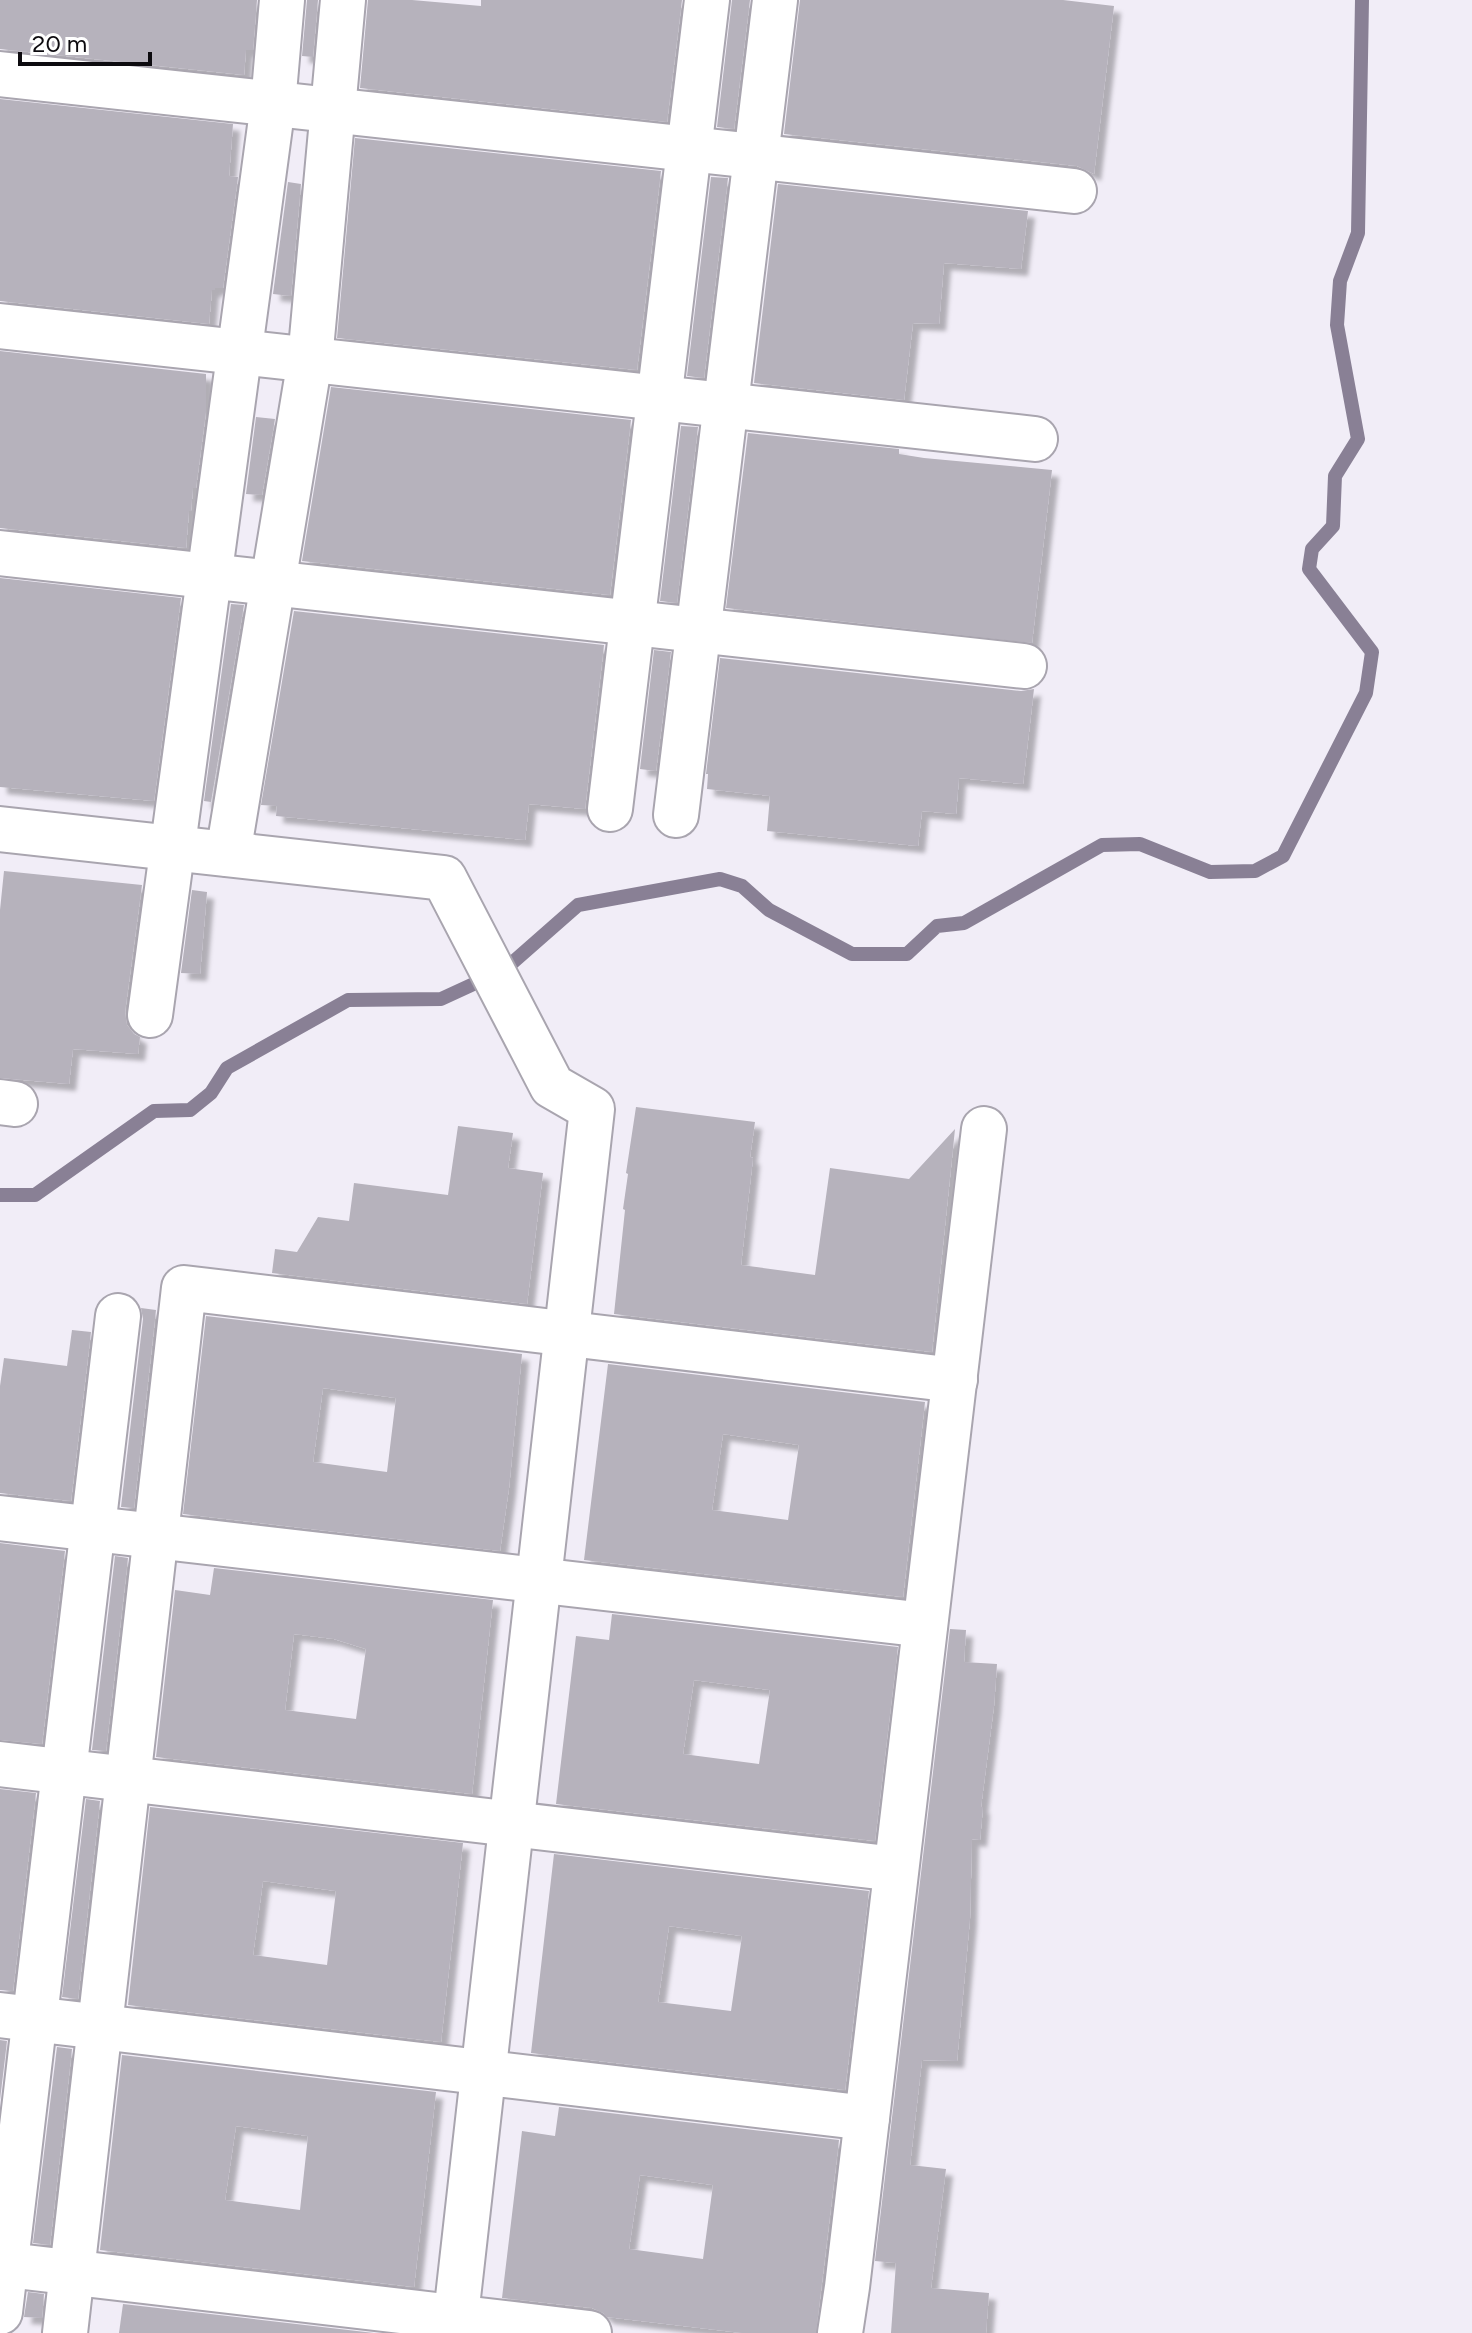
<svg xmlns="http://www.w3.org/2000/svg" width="1472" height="2333" viewBox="0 0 1472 2333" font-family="Figtree,sans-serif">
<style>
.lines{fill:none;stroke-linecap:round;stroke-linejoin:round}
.stream{stroke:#898095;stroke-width:14}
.building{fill:#b6b2bc;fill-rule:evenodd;filter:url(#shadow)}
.minor-casing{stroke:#a9a5af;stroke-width:48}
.minor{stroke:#fff;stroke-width:44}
</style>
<defs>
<filter id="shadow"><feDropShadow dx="7" dy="7" stdDeviation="2" flood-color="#0004"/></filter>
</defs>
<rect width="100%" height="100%" fill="#f1edf7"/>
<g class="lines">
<polyline class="stream" points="0,1195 35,1195 154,1111 190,1110 211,1093 227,1068 348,1000 441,999 504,970 578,905 720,879 742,886 769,910 852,954 907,954 937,926 964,923 1102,845 1140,844 1210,872 1255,871 1283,856 1366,693 1372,652 1309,569 1312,549 1333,526 1335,476 1358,439 1337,325 1340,281 1358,233 1362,0"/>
</g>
<g class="building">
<polygon points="0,0 257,0 253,50 246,50 244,75 0,49"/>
<polygon points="307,0 318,0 313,57 302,56"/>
<polygon points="368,0 412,0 481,6 481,0 682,0 667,122 360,88"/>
<polygon points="732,0 750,0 734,129 717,127"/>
<polygon points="800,0 1063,0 1114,6 1094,174 1077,166 784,134"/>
<polygon points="0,99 233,124 229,176 238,177 223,288 215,288 215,290 212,290 209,324 0,301"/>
<polygon points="355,138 661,171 637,370 337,338"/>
<polygon points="711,177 728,178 704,378 687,376"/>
<polygon points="288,182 301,184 291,296 273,294"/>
<polygon points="778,184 1028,211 1021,269 944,263 939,324 913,323 904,400 754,383"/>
<polygon points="0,351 206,374 206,412 196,488 193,488 191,511 189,511 186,548 0,528"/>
<polygon points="331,387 631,420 610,595 302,561"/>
<polygon points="256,417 275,419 262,495 246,494"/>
<polygon points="681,426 698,427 677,603 660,601"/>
<polygon points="748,433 899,449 899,454 924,458 1052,470 1032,643 726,608"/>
<polygon points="0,578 181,598 154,801 0,787"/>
<polygon points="231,604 244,605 211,802 204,801"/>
<polygon points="294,611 604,645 585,809 529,804 525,840 276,816 277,806 261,805"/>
<polygon points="654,650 671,652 656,771 640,769"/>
<polygon points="720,658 1021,691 1034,689 1023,784 959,778 956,814 922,811 918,846 767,831 770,796 707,789 708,774 706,774"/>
<polygon points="4,871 142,885 125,1012 127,1025 134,1034 140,1037 138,1054 73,1049 69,1084 0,1078 0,910"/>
<polygon points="192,890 207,892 200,974 181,973"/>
<polygon points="636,1107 755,1122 750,1157 753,1158 741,1265 815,1275 830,1168 909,1179 955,1129 932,1352 614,1314 625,1210 623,1209 628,1174 626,1173"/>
<polygon points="458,1126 513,1133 508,1168 543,1173 527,1304 272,1273 275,1249 297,1252 318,1217 349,1221 354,1183 448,1195"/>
<polygon points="141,1308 156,1310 134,1508 121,1507 143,1319"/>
<path d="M206 1316 522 1354 509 1488 500 1551 183 1514ZM323 1388 396 1398 387 1472 313 1462Z"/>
<polygon points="72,1330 91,1332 71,1501 0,1493 0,1386 4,1358 67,1366"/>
<path d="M608 1364 925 1402 903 1597 584 1560ZM723 1434 799 1445 788 1520 712 1510Z"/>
<polygon points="0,1543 65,1551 42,1744 0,1740"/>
<polygon points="115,1556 128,1558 106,1751 92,1750"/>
<path d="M214 1568 493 1600 472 1794 156 1757 175 1590 210 1595ZM294 1634 334 1639 366 1649 356 1719 285 1710Z"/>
<path d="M612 1614 898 1647 875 1841 556 1804 576 1636 609 1640ZM694 1680 770 1690 759 1764 683 1754Z"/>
<polygon points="950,1629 966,1630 964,1662 997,1664 994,1706 981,1807 983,1807 980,1840 972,1839 970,1919 957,2061 922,2060 910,2165 946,2169 931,2288 989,2293 986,2333 891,2333 896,2263 875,2261"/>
<polygon points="0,1789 36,1793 13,1991 0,1990"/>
<polygon points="86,1799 100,1801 78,1999 62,1997"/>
<path d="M150 1807 463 1843 441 2042 128 2005ZM263 1881 336 1891 327 1965 253 1955Z"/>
<path d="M554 1854 869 1891 845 2090 531 2053ZM669 1926 742 1936 731 2011 658 2002Z"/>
<polygon points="0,2040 7,2041 0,2100"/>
<polygon points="57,2047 72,2049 50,2245 33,2243"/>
<path d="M122 2055 436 2092 414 2287 100 2250ZM236 2126 308 2136 300 2210 225 2200Z"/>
<path d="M559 2107 839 2140 816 2333H742L607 2317 603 2313 592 2308 502 2298 522 2131 555 2136ZM640 2175 713 2185 703 2259 629 2249Z"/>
<polygon points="28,2292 44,2294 42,2318 24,2317"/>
<polygon points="123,2304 374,2333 119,2333"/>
</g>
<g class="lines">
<g class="minor-casing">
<g id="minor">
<polyline points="0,74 1074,191"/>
<polyline points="0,326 1035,439"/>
<polyline points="0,553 1024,666"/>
<polyline points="610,809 707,0"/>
<polyline points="676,815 775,0"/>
<polyline points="0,829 444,878 552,1086 592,1109 454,2333"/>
<polyline points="228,854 310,360 343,0"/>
<polyline points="150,1015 273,104 282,0"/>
<polyline points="0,1102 15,1104"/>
<polyline points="0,1518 925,1625"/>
<polyline points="0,1764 896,1869"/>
<polyline points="0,2015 867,2118"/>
<polyline points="0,2264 589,2333"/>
<polyline points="0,2312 118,1316"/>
<polyline points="65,2333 184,1288 955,1380"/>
<polyline points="840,2333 847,2287 984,1129"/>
</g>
</g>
<use href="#minor" class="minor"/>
</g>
<path d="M20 52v12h130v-12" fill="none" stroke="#0d0b0f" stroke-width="4"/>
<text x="32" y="52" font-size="24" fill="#0d0b0f" stroke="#ffffff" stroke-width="6" paint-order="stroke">20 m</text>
</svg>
